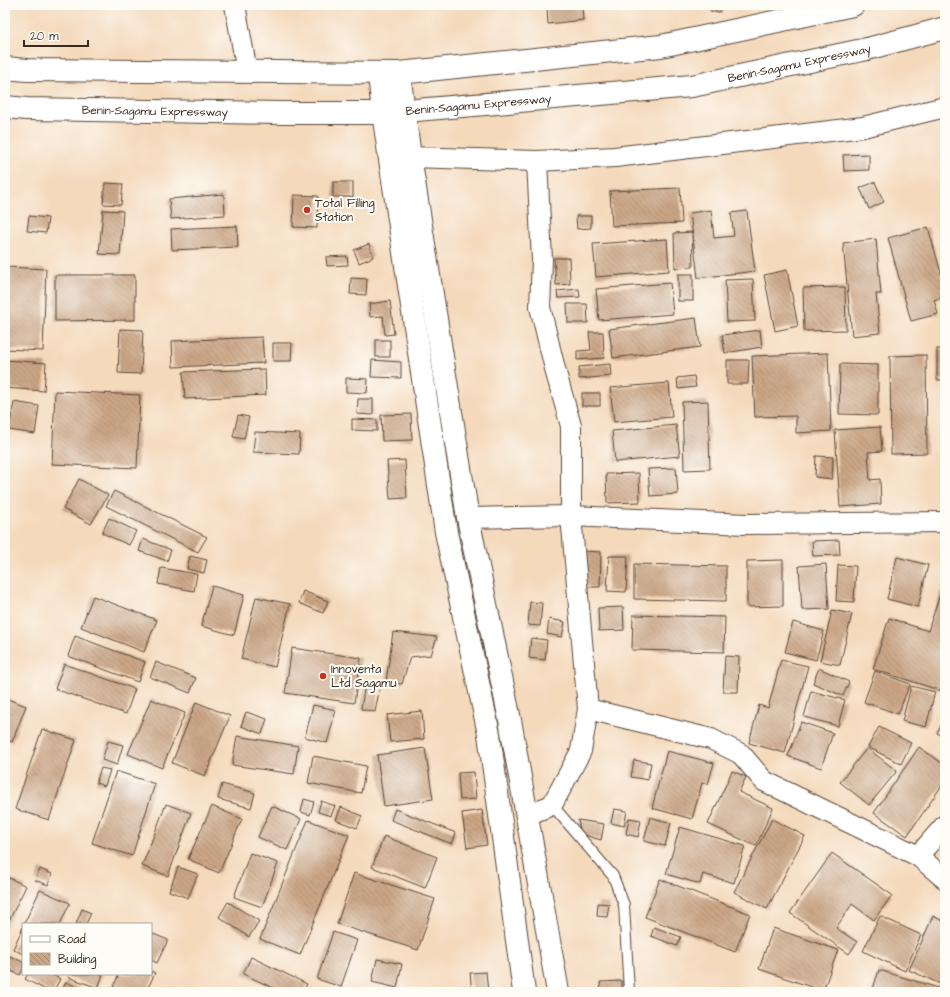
<svg xmlns="http://www.w3.org/2000/svg" width="950" height="997" viewBox="0 0 950 997" font-family="'Architects Daughter',sans-serif">
<style>
.building{fill:url(#building-back-hatch)}
.lines{fill:none;stroke-linecap:round;stroke-linejoin:round}
.lane-casing{stroke:#574436;stroke-width:12}
.street-casing{stroke:#574436;stroke-width:22}
.secondary-casing{stroke:#574436;stroke-width:24}
.highway-casing{stroke:#574436;stroke-width:24}
.lane{stroke:#fff;stroke-width:10}
.street{stroke:#fff;stroke-width:20}
.secondary{stroke:#fff;stroke-width:22}
.highway{stroke:#fff;stroke-width:22}
.poi-dot{fill:#c8321e;stroke:#fdfcf7;stroke-width:1.5}
.labels{text-anchor:middle;stroke-width:4;stroke-linejoin:round;paint-order:stroke}
.street-label{font-size:12px;fill:#3b2a1e;stroke:#fdfcf7}
.poi-label{font-size:12px;fill:#3b2a1e;stroke:#fdfcf7;text-anchor:start}
</style>
<defs>
<pattern id="building-back-hatch" width="6" height="6" patternUnits="userSpaceOnUse"><rect width="6" height="6" fill="#cba686"/><path d="M-1 5l2 2M0 0l6 6M5-1l2 2" fill="none" stroke="#a6876d"/></pattern>
</defs>
<rect width="100%" height="100%" fill="#fdfcf7"/>
<filter id="ink" filterUnits="userSpaceOnUse"><feTurbulence type="fractalNoise" baseFrequency=".025" numOctaves="2"/><feDisplacementMap in="SourceGraphic" scale="8" xChannelSelector="R" yChannelSelector="G"/><feConvolveMatrix kernelMatrix="1 2 1 2 8 2 1 2 1" color-interpolation-filters="sRGB"/></filter>
<filter id="wash" filterUnits="userSpaceOnUse"><feTurbulence type="fractalNoise" baseFrequency=".012" numOctaves="4" result="noise"/><feDisplacementMap in="SourceGraphic" scale="16" xChannelSelector="R" yChannelSelector="G"/><feGaussianBlur stdDeviation="0.9" result="paint"/><feColorMatrix in="noise" values="0 0 0 0 0 0 0 0 0 0 0 0 0 0 0 0 0 1.4 0 .05"/><feComposite in="paint" operator="in"/></filter>
<g filter="url(#wash)">
<rect width="100%" height="100%" fill="#f4d9bb"/>
<g id="blocks">
<g class="building">
<polygon points="565,5 582,5 583,20 548,24 547,7"/>
<rect x="711" y="5" width="9" height="7"/>
<polygon points="869,154 869,170 844,171 843,155"/>
<rect x="333" y="182" width="20" height="15"/>
<polygon points="875,182 884,202 869,209 860,188"/>
<polygon points="105,183 123,184 121,205 103,204"/>
<polygon points="680,188 682,223 612,226 610,191"/>
<polygon points="224,194 225,215 171,219 169,199"/>
<polygon points="294,195 318,196 317,228 293,227"/>
<polygon points="103,210 123,211 120,255 99,254"/>
<polygon points="711,210 714,238 734,236 731,213 747,211 755,271 698,278 690,213"/>
<polygon points="29,216 48,218 46,233 27,231"/>
<polygon points="576,216 591,216 591,228 577,229"/>
<polygon points="237,226 238,247 172,250 171,229"/>
<polygon points="928,227 945,287 945,297 934,300 938,314 911,321 888,238"/>
<polygon points="692,232 693,267 675,268 674,233"/>
<polygon points="667,239 669,271 596,277 593,244"/>
<polygon points="876,239 881,294 876,294 880,333 852,336 843,243"/>
<polygon points="369,244 373,257 359,263 354,250"/>
<polygon points="347,256 348,265 327,266 326,257"/>
<polygon points="554,258 569,258 570,284 556,285"/>
<polygon points="6,267 46,269 43,351 5,349"/>
<polygon points="787,270 798,326 775,331 764,275"/>
<rect x="678" y="274" width="15" height="27"/>
<polygon points="55,275 135,275 135,320 55,321"/>
<polygon points="351,278 367,279 366,295 350,294"/>
<polygon points="753,279 755,321 727,322 725,280"/>
<polygon points="670,283 673,314 599,320 596,289"/>
<polygon points="845,287 846,330 804,331 803,288"/>
<polygon points="579,289 580,297 558,298 557,291"/>
<polygon points="390,301 394,334 385,335 383,316 370,317 369,304"/>
<polygon points="567,304 587,304 588,323 568,323"/>
<polygon points="696,318 700,347 613,358 609,329"/>
<polygon points="120,329 143,330 141,374 118,373"/>
<polygon points="760,330 762,347 725,353 722,335"/>
<polygon points="589,332 603,332 604,358 577,360 577,351 591,350"/>
<polygon points="262,337 264,363 173,367 172,341"/>
<rect x="376" y="340" width="14" height="17"/>
<polygon points="273,343 292,343 291,361 273,361"/>
<rect x="937" y="349" width="8" height="31"/>
<polygon points="828,353 831,431 796,433 796,416 755,417 752,356"/>
<polygon points="926,355 927,453 891,454 890,356"/>
<polygon points="5,360 46,363 44,391 5,388"/>
<polygon points="372,360 401,362 401,378 371,377"/>
<polygon points="727,360 749,360 748,384 727,384"/>
<polygon points="610,364 611,376 579,379 579,367"/>
<polygon points="840,364 878,365 878,415 839,414"/>
<polygon points="265,369 266,395 185,399 183,372"/>
<polygon points="694,376 696,387 678,389 677,378"/>
<polygon points="346,378 368,379 367,393 346,392"/>
<polygon points="669,383 672,417 614,422 610,388"/>
<polygon points="55,391 140,395 137,468 52,464"/>
<rect x="582" y="393" width="18" height="13"/>
<polygon points="358,399 373,399 373,415 357,414"/>
<polygon points="708,401 710,469 684,470 682,402"/>
<polygon points="14,402 39,406 35,434 9,430"/>
<polygon points="411,414 412,440 382,441 381,415"/>
<polygon points="238,415 249,417 244,439 233,437"/>
<polygon points="352,419 377,420 377,431 352,430"/>
<polygon points="676,425 680,456 615,462 612,431"/>
<polygon points="880,427 882,451 868,452 870,480 880,479 881,504 840,507 835,430"/>
<polygon points="255,432 300,434 299,454 253,452"/>
<polygon points="816,456 833,457 832,479 815,477"/>
<polygon points="405,460 407,498 390,499 387,461"/>
<polygon points="676,468 678,494 650,496 648,469"/>
<polygon points="639,473 640,502 607,503 606,474"/>
<polygon points="79,479 108,495 91,524 63,509"/>
<polygon points="114,491 207,537 198,552 106,506"/>
<polygon points="109,518 136,531 129,545 102,533"/>
<polygon points="143,539 171,550 167,561 139,551"/>
<polygon points="839,540 840,555 813,556 812,541"/>
<polygon points="583,551 601,552 600,587 582,587"/>
<polygon points="190,556 207,560 204,573 187,569"/>
<polygon points="609,556 628,556 626,592 607,591"/>
<polygon points="897,557 928,565 918,607 887,599"/>
<polygon points="783,560 783,606 747,607 747,561"/>
<polygon points="634,564 726,566 726,601 634,599"/>
<polygon points="826,564 829,609 802,610 799,566"/>
<polygon points="838,565 856,566 854,602 836,601"/>
<polygon points="161,568 197,574 194,591 158,584"/>
<polygon points="212,586 244,595 234,635 201,626"/>
<polygon points="303,591 328,601 323,613 299,603"/>
<polygon points="941,591 945,592 945,692 873,669 889,618 928,631"/>
<polygon points="93,596 157,620 144,652 81,627"/>
<polygon points="256,597 290,604 275,667 241,659"/>
<polygon points="530,602 542,603 540,626 528,625"/>
<polygon points="623,607 624,630 599,631 598,608"/>
<polygon points="832,610 852,614 840,665 820,661"/>
<polygon points="633,615 725,617 724,652 632,650"/>
<polygon points="549,619 565,622 562,637 547,634"/>
<polygon points="793,622 824,631 816,660 785,652"/>
<polygon points="393,632 437,637 431,655 410,657 402,684 386,682"/>
<polygon points="75,636 145,662 138,682 68,656"/>
<polygon points="531,638 547,640 545,660 529,658"/>
<polygon points="292,648 361,658 354,703 285,693"/>
<polygon points="725,656 739,657 738,692 723,692"/>
<polygon points="781,660 808,666 785,753 749,743 759,705 768,708"/>
<polygon points="156,662 196,678 190,693 150,677"/>
<polygon points="64,664 135,689 126,714 55,689"/>
<polygon points="819,668 849,682 843,696 813,683"/>
<polygon points="875,671 910,684 898,714 864,702"/>
<polygon points="365,684 380,686 375,712 361,709"/>
<polygon points="911,686 935,692 926,727 902,721"/>
<polygon points="811,691 845,700 838,726 804,717"/>
<polygon points="5,698 26,706 12,742 5,739"/>
<polygon points="151,699 185,713 162,768 128,754"/>
<polygon points="196,702 230,716 205,776 172,763"/>
<polygon points="313,705 336,710 327,743 305,737"/>
<polygon points="422,711 424,739 390,742 387,715"/>
<polygon points="246,712 267,719 262,734 241,726"/>
<polygon points="945,718 945,737 937,733"/>
<polygon points="801,722 833,733 821,768 788,756"/>
<polygon points="879,727 911,743 901,764 868,747"/>
<polygon points="42,729 76,740 49,820 15,809"/>
<polygon points="237,736 298,746 294,774 232,765"/>
<polygon points="108,741 123,745 117,765 102,760"/>
<polygon points="919,747 945,765 945,781 907,836 874,813"/>
<polygon points="425,748 433,799 384,806 377,755"/>
<polygon points="867,748 897,771 869,805 840,782"/>
<polygon points="667,751 714,763 708,784 702,783 692,819 652,808"/>
<polygon points="313,756 366,766 361,793 308,783"/>
<polygon points="634,760 651,763 648,780 631,777"/>
<polygon points="101,768 110,770 105,786 96,783"/>
<polygon points="116,771 155,784 132,856 92,843"/>
<polygon points="732,771 746,777 739,792 773,808 756,846 708,824"/>
<polygon points="474,772 476,799 460,800 458,773"/>
<polygon points="222,784 255,793 251,808 218,799"/>
<polygon points="304,799 314,802 310,815 301,812"/>
<polygon points="321,801 335,806 331,816 318,812"/>
<polygon points="166,804 191,813 168,876 142,866"/>
<polygon points="212,806 242,819 219,873 188,859"/>
<polygon points="272,806 301,819 287,850 258,837"/>
<polygon points="341,807 362,816 357,828 336,820"/>
<polygon points="395,809 456,833 452,844 391,820"/>
<polygon points="614,809 627,811 624,826 611,823"/>
<polygon points="482,810 487,845 467,848 462,813"/>
<polygon points="650,817 671,823 665,846 644,841"/>
<polygon points="629,818 641,820 638,837 626,834"/>
<polygon points="772,819 805,836 767,909 734,892"/>
<polygon points="308,820 349,835 300,955 260,939"/>
<polygon points="578,820 604,824 601,840 581,834"/>
<polygon points="680,827 745,846 734,883 703,874 700,884 666,874"/>
<polygon points="384,836 437,857 425,888 372,867"/>
<polygon points="250,853 278,863 262,907 234,897"/>
<polygon points="832,853 892,895 874,920 852,904 836,928 857,942 849,954 790,913"/>
<polygon points="178,867 198,874 188,898 169,891"/>
<polygon points="40,869 52,874 48,885 35,880"/>
<polygon points="354,873 435,899 418,950 337,924"/>
<polygon points="5,876 26,886 5,929"/>
<polygon points="660,879 750,914 735,952 645,917"/>
<polygon points="40,890 70,903 60,924 24,924"/>
<polygon points="228,902 259,921 249,937 219,917"/>
<polygon points="598,903 609,904 607,917 597,916"/>
<polygon points="82,909 91,913 86,924 76,924"/>
<polygon points="880,916 921,935 905,971 863,951"/>
<polygon points="933,916 945,922 945,986 909,970"/>
<polygon points="23,927 23,954 13,949"/>
<polygon points="654,927 681,937 677,946 651,936"/>
<polygon points="773,928 838,950 823,991 759,969"/>
<polygon points="333,932 357,940 341,987 317,979"/>
<polygon points="151,933 168,940 157,963 151,960"/>
<polygon points="5,954 23,962 23,969 20,975 5,968"/>
<polygon points="251,957 307,984 303,992 282,992 243,974"/>
<polygon points="377,959 402,964 397,988 372,982"/>
<polygon points="879,970 945,990 945,992 872,992"/>
<polygon points="151,971 155,973 146,992 123,992 113,987 119,974 151,974"/>
<polygon points="486,972 488,992 472,992 470,973"/>
<polygon points="28,974 51,974 60,979 53,992 50,992 25,979"/>
<polygon points="69,974 103,974 98,988 68,977"/>
<polygon points="622,981 622,992 601,992 600,982"/>
<polygon points="66,982 81,989 80,992 61,992"/>
</g>
</g>
</g>
<g filter="url(#ink)">
<use href="#blocks" fill-opacity="0" stroke="#574436" stroke-width="1"/>
<g class="lines">
<g class="lane-casing">
<polyline id="lane" points="552,805 613,876 624,905 629,992"/>
</g>
<g class="street-casing">
<g id="street">
<polyline points="235,5 247,72"/>
<polyline points="410,157 537,161 615,157 863,127 945,107"/>
<polyline points="468,518 571,516 746,524 945,522"/>
<polyline points="588,709 711,739 741,754 764,781 918,856 945,879"/>
<polyline points="527,815 552,805 581,751 588,709 571,516 571,426 556,373 540,307 542,260 537,161"/>
<polyline points="918,856 945,825"/>
</g>
</g>
<g class="secondary-casing">
<g id="secondary">
<polyline points="399,73 410,157 468,518 510,720 558,992"/>
<polyline points="379,74 383,113 446,532 489,734 524,992"/>
</g>
</g>
<g class="highway-casing">
<g id="highway">
<polyline points="5,68 27,70 399,73 661,46 853,5"/>
<path id="s1" d="M5 107 27 109 282 113H383L405 111 692 86 867 49 945 28"/>
</g>
</g>
<use href="#lane" class="lane"/>
<use href="#street" class="street"/>
<use href="#secondary" class="secondary"/>
<use href="#highway" class="highway"/>
</g>
</g>
<g class="poi-dot">
<circle cx="307" cy="210" r="4"/>
<circle cx="323" cy="676" r="4"/>
</g>
<g class="labels">
<g class="street-label">
<text dy="4" stroke="none"><textPath href="#s1" startOffset="798">Benin-Sagamu Expressway</textPath></text>
<text dy="4" stroke="none"><textPath href="#s1" startOffset="474">Benin-Sagamu Expressway</textPath></text>
<text dy="4" stroke="none"><textPath href="#s1" startOffset="150">Benin-Sagamu Expressway</textPath></text>
</g>
<g class="poi-label">
<text x="315" y="207">Total Filling<tspan x="315" dy="14">Station</tspan></text>
<text x="331" y="673">Innoventa<tspan x="331" dy="14">Ltd Sagamu</tspan></text>
</g>
</g>
<rect width="950" height="997" fill="none" stroke="#fdfcf7" stroke-width="20"/>
<rect x="22" y="923" width="130" height="52" fill="#fdfcf7" stroke="#afa8a0"/>
<rect x="30" y="936" width="20" height="6" fill="#ffffff" stroke="#afa8a0"/>
<text x="58" y="943" font-size="12" fill="#3b2a1e">Road</text>
<rect x="30" y="953" width="20" height="12" fill="url(#building-back-hatch)" stroke="#afa8a0"/>
<text x="58" y="963" font-size="12" fill="#3b2a1e">Building</text>
<path d="M24 40v6h64v-6" fill="none" stroke="#3b2a1e" stroke-width="2"/>
<text x="30" y="40" font-size="12" fill="#3b2a1e" stroke="#fdfcf7" stroke-width="3" paint-order="stroke">20 m</text>
</svg>
